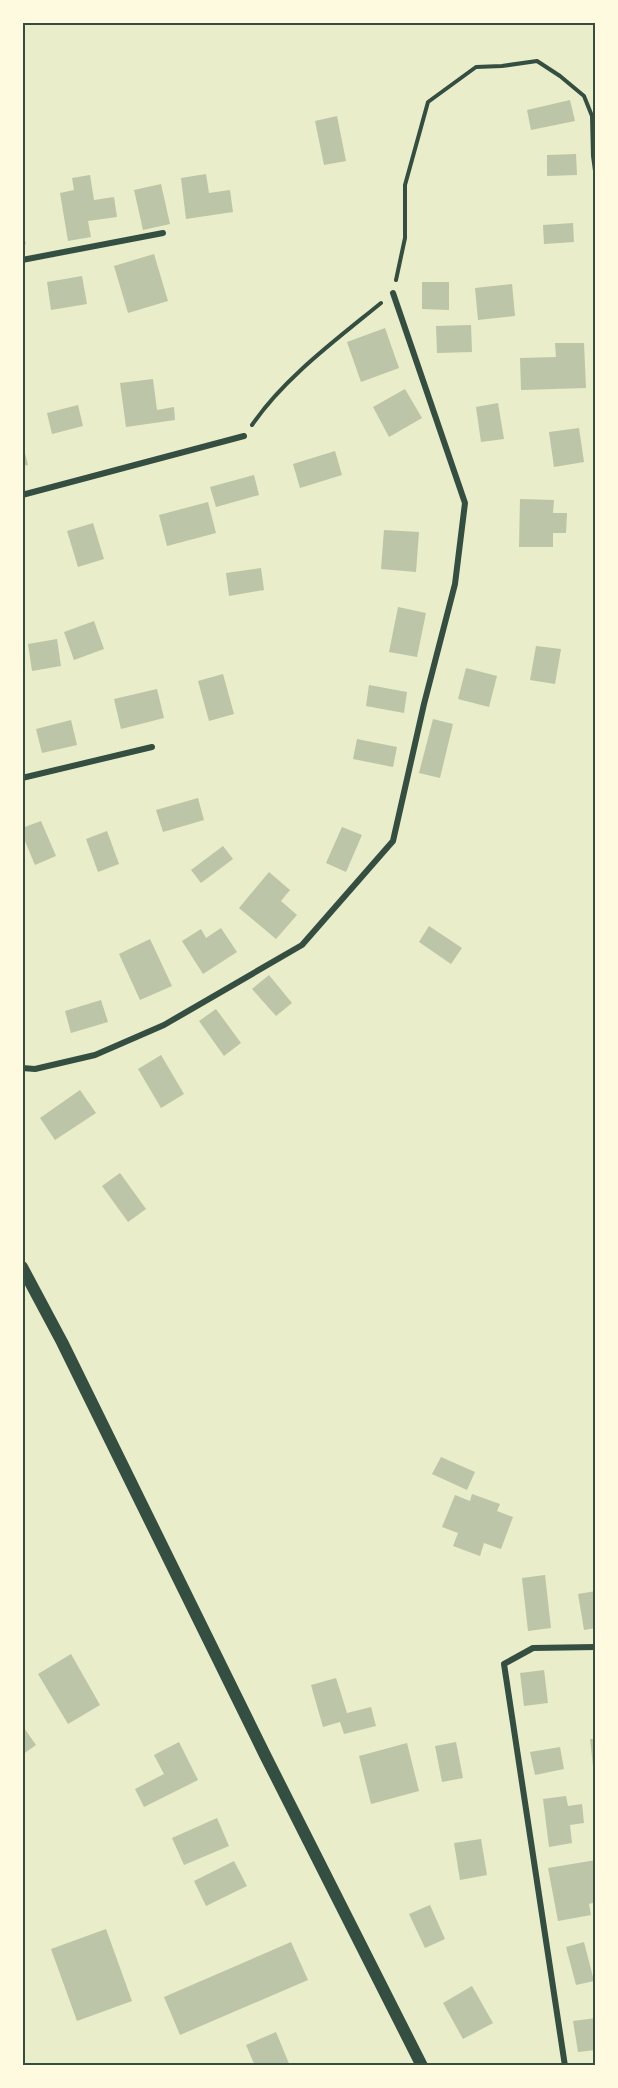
<svg xmlns="http://www.w3.org/2000/svg" width="618" height="2088" viewBox="0 0 618 2088" font-family="Georgia,serif">
<style>
.building{fill:#bcc5a7}
.lines{fill:none;stroke-linecap:round;stroke-linejoin:round}
.path{stroke:#344e41;stroke-width:4}
.minor{stroke:#344e41;stroke-width:6}
.secondary{stroke:#344e41;stroke-width:12}
.neatline{fill:none;stroke:#344e41;stroke-width:2}
</style>
<rect width="100%" height="100%" fill="#e9edc9"/>
<g class="building">
<polygon points="570,100 575,121 531,130 527,110"/>
<polygon points="337,116 346,161 324,165 315,121"/>
<polygon points="576,154 577,175 547,176 547,155"/>
<polygon points="206,174 209,193 230,190 233,212 186,219 181,178"/>
<polygon points="90,175 94,200 114,197 117,217 88,221 91,237 68,241 60,193 74,190 72,178"/>
<polygon points="161,184 170,224 143,230 134,190"/>
<polygon points="573,223 574,242 544,244 543,225"/>
<polygon points="22,229 26,244 22,245"/>
<polygon points="154,254 168,301 128,313 114,266"/>
<polygon points="82,276 87,304 51,310 47,282"/>
<polygon points="422,282 449,282 449,310 422,309"/>
<polygon points="512,284 515,316 478,320 475,288"/>
<polygon points="471,325 472,352 437,353 436,326"/>
<polygon points="385,328 399,368 361,382 347,342"/>
<polygon points="555,343 584,343 586,388 521,390 520,358 556,357"/>
<polygon points="153,379 157,410 174,407 175,420 126,427 120,383"/>
<polygon points="405,389 422,418 389,437 373,407"/>
<polygon points="498,403 504,439 481,442 476,407"/>
<polygon points="78,405 83,426 52,434 47,413"/>
<polygon points="579,428 584,462 554,467 549,432"/>
<polygon points="22,441 28,465 22,466"/>
<polygon points="335,451 342,475 300,488 293,464"/>
<polygon points="254,475 259,495 216,507 210,487"/>
<polygon points="520,499 554,500 553,513 567,513 566,533 553,533 553,547 519,547"/>
<polygon points="208,502 216,533 167,546 159,515"/>
<polygon points="93,523 104,559 78,567 67,531"/>
<polygon points="384,530 419,532 416,572 381,569"/>
<polygon points="261,568 264,590 229,596 226,573"/>
<polygon points="398,607 426,613 417,657 389,652"/>
<polygon points="94,621 104,649 74,660 64,632"/>
<polygon points="57,639 61,666 32,671 28,644"/>
<polygon points="536,646 561,649 555,684 530,680"/>
<polygon points="466,668 497,676 489,707 458,699"/>
<polygon points="223,674 234,714 209,721 198,681"/>
<polygon points="369,685 407,692 404,713 366,706"/>
<polygon points="157,689 164,718 121,729 114,699"/>
<polygon points="433,719 453,724 440,778 419,773"/>
<polygon points="71,720 77,745 42,753 36,729"/>
<polygon points="357,739 397,747 393,767 353,759"/>
<polygon points="198,798 204,820 163,832 156,810"/>
<polygon points="41,821 56,856 35,865 22,834 22,828"/>
<polygon points="342,827 362,835 346,872 326,863"/>
<polygon points="107,831 119,864 98,872 86,839"/>
<polygon points="223,846 233,859 201,883 191,870"/>
<polygon points="269,872 290,890 281,901 297,915 276,939 239,908"/>
<polygon points="429,926 462,948 451,964 419,942"/>
<polygon points="221,928 237,952 203,974 182,941 201,929 206,938"/>
<polygon points="150,939 172,986 140,1000 119,954"/>
<polygon points="269,975 292,1003 276,1016 252,989"/>
<polygon points="101,1000 108,1022 71,1033 65,1011"/>
<polygon points="216,1009 241,1043 224,1056 199,1021"/>
<polygon points="161,1055 184,1094 161,1108 138,1069"/>
<polygon points="80,1090 96,1113 55,1140 40,1118"/>
<polygon points="120,1173 146,1209 128,1222 102,1186"/>
<polygon points="441,1457 475,1472 467,1490 432,1474"/>
<polygon points="472,1494 500,1504 497,1511 513,1517 501,1549 484,1543 480,1556 453,1546 458,1533 442,1527 455,1495 470,1501"/>
<polygon points="545,1575 551,1628 528,1631 522,1578"/>
<polygon points="596,1591 596,1628 584,1630 578,1594"/>
<polygon points="71,1654 100,1705 68,1724 38,1674"/>
<polygon points="544,1670 548,1703 524,1706 520,1673"/>
<polygon points="336,1678 347,1713 371,1707 376,1726 344,1734 340,1722 323,1727 311,1685"/>
<polygon points="22,1725 36,1745 22,1755"/>
<polygon points="590,1739 596,1739 596,1775 594,1775"/>
<polygon points="179,1742 198,1780 144,1807 135,1789 164,1774 154,1755"/>
<polygon points="456,1742 463,1778 442,1782 435,1746"/>
<polygon points="407,1743 419,1791 371,1804 359,1756"/>
<polygon points="560,1747 564,1769 535,1775 530,1752"/>
<polygon points="566,1796 568,1806 582,1804 584,1823 570,1825 572,1843 549,1847 543,1799"/>
<polygon points="217,1818 229,1846 184,1865 172,1838"/>
<polygon points="481,1839 487,1875 460,1880 454,1843"/>
<polygon points="596,1860 596,1902 589,1904 591,1915 558,1921 548,1868"/>
<polygon points="234,1861 247,1886 206,1906 194,1881"/>
<polygon points="430,1905 445,1939 425,1948 409,1914"/>
<polygon points="106,1929 132,2001 77,2021 51,1949"/>
<polygon points="291,1942 308,1980 180,2035 164,1997"/>
<polygon points="584,1942 594,1981 576,1985 566,1947"/>
<polygon points="472,1986 493,2023 463,2039 443,2003"/>
<polygon points="596,2018 596,2050 578,2052 573,2021"/>
<polygon points="276,2032 290,2066 255,2066 246,2045"/>
</g>
<g class="lines">
<g class="path">
<polyline points="396,280 405,238 405,185 428,102 476,67 502,66 537,61 560,76 584,96 592,116 593,156 596,178"/>
<path d="M252 425C284 378 337 339 381 303"/>
</g>
<g class="minor">
<polyline points="22,260 163,233"/>
<polyline points="22,495 244,436"/>
<polyline points="22,778 152,747"/>
<polyline points="22,1068 35,1069 95,1055 164,1025 302,945 393,841 424,704 455,584 465,503 393,293"/>
<polyline points="565,2066 504,1664 533,1648 596,1647"/>
</g>
<polyline class="secondary" points="22,1267 62,1342 264,1753 422,2066"/>
</g>
<rect width="618" height="2088" fill="none" stroke="#fefae0" stroke-width="48"/>
<rect x="24" y="24" width="570" height="2040" class="neatline"/>
</svg>
